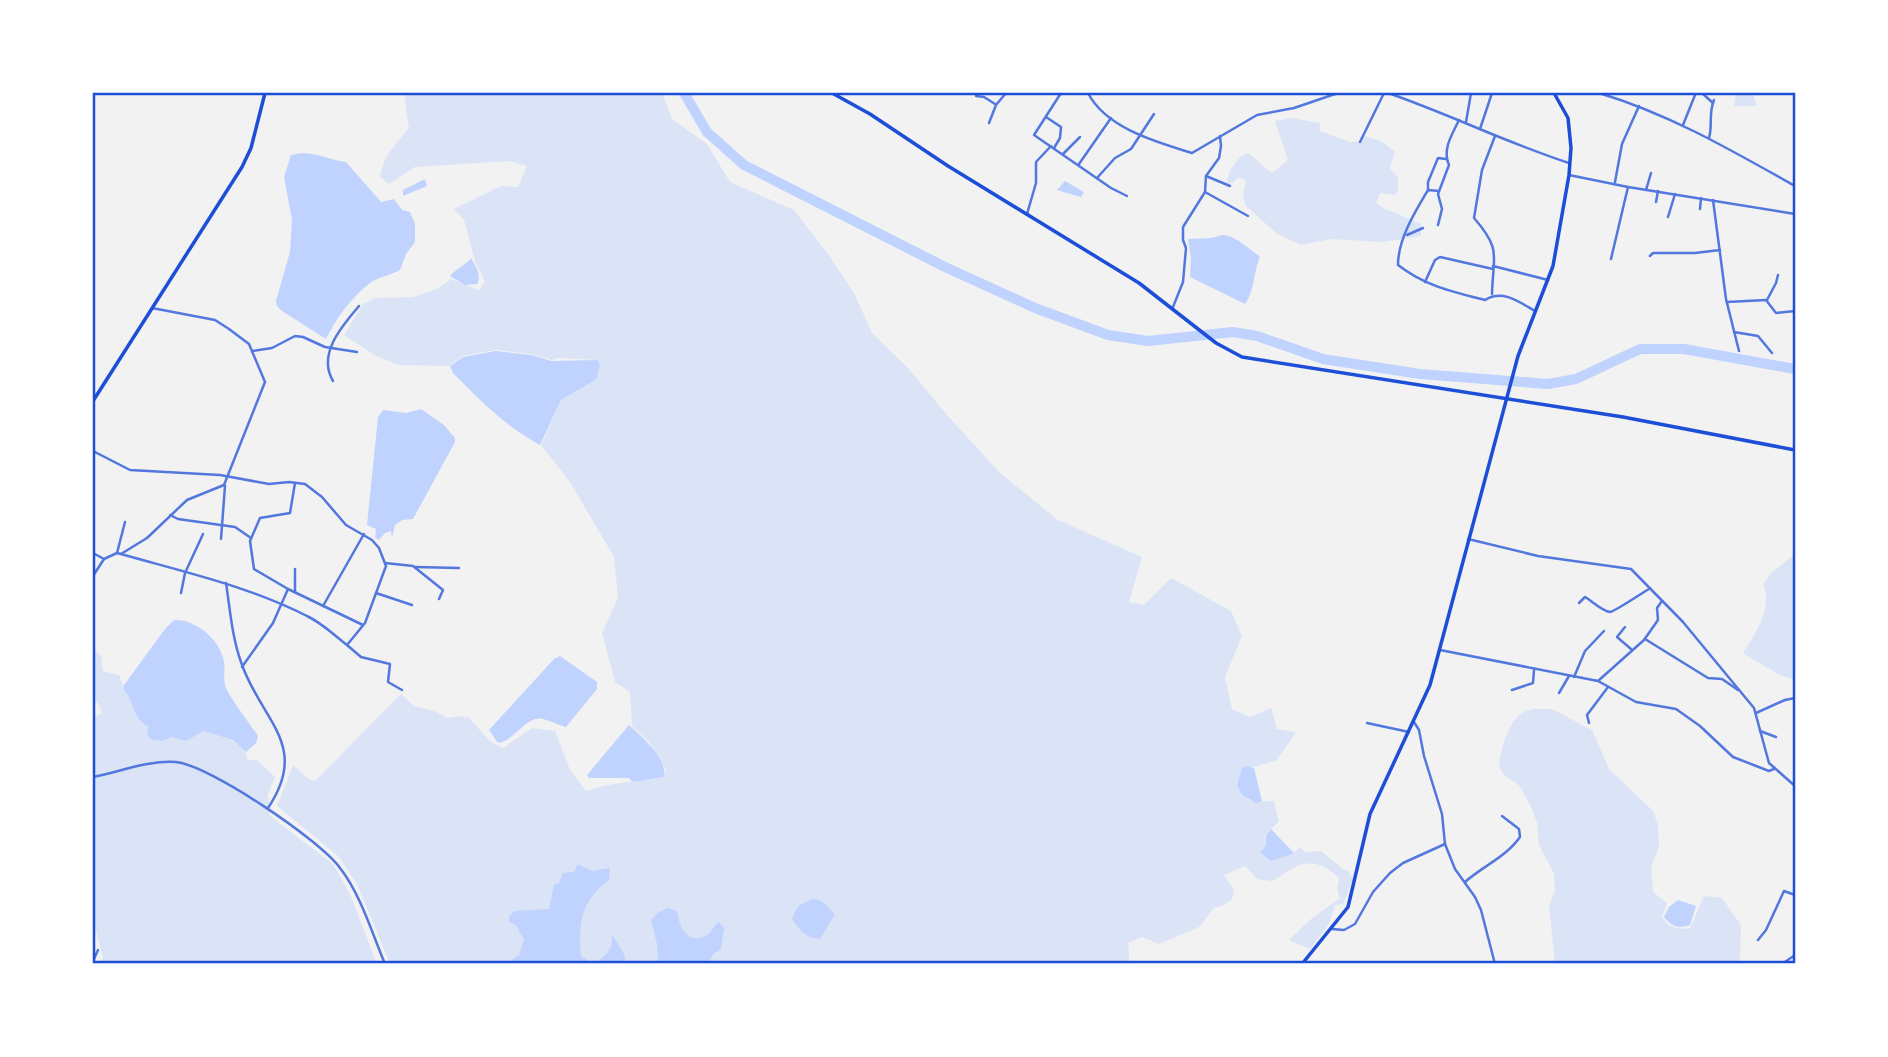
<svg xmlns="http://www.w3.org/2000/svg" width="1888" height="1057" viewBox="0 0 1888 1057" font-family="'Varela Round',sans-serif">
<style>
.green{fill:#dbe4f7}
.water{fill:#bfd3fe}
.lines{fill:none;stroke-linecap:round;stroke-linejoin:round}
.river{stroke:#bfd3fe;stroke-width:10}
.minor{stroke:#5277de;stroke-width:2.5}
.tertiary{stroke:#5277de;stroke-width:2.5}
.secondary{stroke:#1d4ed8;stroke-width:3.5}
.primary{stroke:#1d4ed8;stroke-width:3.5}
.neatline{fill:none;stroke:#1d4ed8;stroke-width:2.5}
</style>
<rect width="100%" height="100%" fill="#f2f2f2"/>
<g class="green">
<path d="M404 93H662L672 119 707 144 730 182 794 210 828 254 855 295 872 333 908 368 948 416 1000 473 1058 520 1142 557 1129 602 1144 605 1171 578 1231 611 1242 636 1225 677 1232 709 1250 717 1271 708 1277 729 1296 732 1277 760 1254 767 1242 768 1237 785C1247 805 1254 801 1274 801L1279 821 1265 835 1266 845 1260 854 1271 861 1293 854 1300 847 1305 852 1321 851 1343 869 1348 871 1353 879 1343 904 1335 905 1329 924 1310 949 1289 940 1311 919 1340 898 1337 890 1339 878C1314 854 1298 863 1273 881L1257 879 1245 866 1224 875 1234 890 1232 899 1224 905 1214 908 1199 927 1159 944 1142 937 1128 943 1130 964H390L357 884 338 856 277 806 293 765 307 778 315 781 401 694 414 706 434 711 447 718 459 716 469 718 491 742 503 748 532 728 555 731 570 770 586 791C610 782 638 782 664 777L666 770 649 742 632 726 630 692 615 682 602 633 618 598 614 557 570 482 541 445 561 400 597 379 600 365 598 360 559 358 551 360 532 354 495 350 463 356 449 366 399 365 376 356 344 335 363 304 375 298 413 297 437 289 451 279 479 290 485 282 475 261 464 220 454 209 501 186 518 187 527 166 508 161 415 167 389 184 380 177C383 156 396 144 409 128Z"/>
<polygon points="1736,93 1753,93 1757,106 1734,106"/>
<path d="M1292 118 1320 123V131L1350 142 1360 141 1365 136 1381 141 1395 152 1390 168 1398 178V192L1394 195 1380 193 1376 203 1383 208 1421 224V236L1382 242 1332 239 1300 245 1276 233 1245 205 1243 194 1246 181 1238 177 1232 183 1227 184C1227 172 1237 157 1248 153L1272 173 1288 160 1275 121Z"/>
<path d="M1795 554V680L1778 674 1743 653C1756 632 1773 609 1763 584L1771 573Z"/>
<path d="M93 649 101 656 103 671 119 675 138 719 142 724 148 726 147 736 151 740 162 741 171 737 186 741 204 731C221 735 243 740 248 760H257L275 777 268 794 270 816 333 864 350 894 377 964H97L103 958 96 930 93 929V718L102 713 97 702 93 701Z"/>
<path d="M1534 709H1552L1592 730 1609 769 1653 811 1658 825 1659 846 1651 868 1653 892 1667 903 1662 917C1670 928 1676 930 1690 928L1704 896 1722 898 1741 925 1740 964H1555L1549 905 1555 892 1554 874 1539 845 1537 822 1531 807 1519 785 1504 775 1499 766C1502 745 1509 712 1534 709Z"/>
</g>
<g class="water">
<path d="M301 153C318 153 330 160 346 162L381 202 394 199 402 210 410 212 415 224V242L406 254 400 270C391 275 378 277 370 283 350 299 337 317 326 339L282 311 277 306 276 301 290 252 292 220 284 177 291 155Z"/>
<polygon points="425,179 427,186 403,196 403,190"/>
<polygon points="1065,181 1084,192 1081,197 1057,190"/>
<path d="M1222 235C1236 235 1249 250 1260 256 1254 271 1254 292 1245 304L1190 277 1191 258 1188 239 1211 238Z"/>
<path d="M471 258C476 267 482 275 477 284L465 285 450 276C457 268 465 266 471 258Z"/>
<path d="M495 351 532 355 551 361 598 360 600 365 597 379 561 400 540 445C506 427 480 400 453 373L450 366 463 357Z"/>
<polygon points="421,409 444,425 455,438 455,442 413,519 402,520 395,525 392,538 391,531 385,533 379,540 375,537 376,529 367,525 378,417 383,410 406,413"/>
<path d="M174 620C195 619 218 638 223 658 226 667 223 676 225 685 228 696 251 725 258 736L256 743 246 752 233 740 204 731 186 741 171 737 162 741 152 740 147 736 148 726C133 721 134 701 124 690V685L165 629Z"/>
<path d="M560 656 597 682V689L566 727C558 725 551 721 543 719 526 715 515 741 498 743L489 730 554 659Z"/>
<path d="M629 725C641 736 668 759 664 777L633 782 629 778H589L587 775Z"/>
<polygon points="1247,766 1254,768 1262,801 1256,803 1242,795 1237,785 1242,768"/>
<polygon points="1271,829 1294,853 1293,854 1271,861 1260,853 1266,845 1266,835"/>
<path d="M578 864 592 871 610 868 609 880C581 900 578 924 581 956L593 964C606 957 613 949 612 934L623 952 627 964H511V960L519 955 524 940 516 925 509 922V917L514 911 549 909 554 885 559 883 563 873 574 872Z"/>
<path d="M812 899C823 899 827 907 835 914L820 939C807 939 798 929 792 919L798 906Z"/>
<path d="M1678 900 1696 906 1690 925C1677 929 1673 927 1664 917L1669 907Z"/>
<path d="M668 908 677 911C679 926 687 946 707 935 712 932 714 925 719 922L724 928 721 949 713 954 708 964H658L657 944 651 920 658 913Z"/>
</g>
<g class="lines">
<polyline class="river" points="684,93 707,132 744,165 945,267 1035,308 1108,335 1148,341 1233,332 1257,336 1323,359 1420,374 1548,384 1576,379 1640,349 1684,349 1795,369"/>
<g class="minor">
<polyline points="1061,93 1034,135 1111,188 1127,196"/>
<path d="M1088 93C1106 128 1156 142 1192 153L1257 115 1294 108 1338 93"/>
<path d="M1388 93C1449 114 1507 143 1569 163"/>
<polyline points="1703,94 1713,103"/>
<polyline points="976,96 984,97 995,104"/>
<polyline points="1046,117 1061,127 1060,138 1054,148"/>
<polyline points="1466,122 1471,93"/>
<polyline points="989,123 996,105 1006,93"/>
<polyline points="1683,125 1695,95"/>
<polyline points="1480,129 1492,93"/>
<path d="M1709 138C1713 124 1708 115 1714 100"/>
<polyline points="1360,142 1384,93"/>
<polyline points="1063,154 1080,137"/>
<polyline points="1079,164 1111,118"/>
<polyline points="1569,175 1628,187 1795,214"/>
<polyline points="1206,176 1230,186"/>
<polyline points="1097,178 1115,158 1131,149 1154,114"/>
<polyline points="1615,182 1622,144 1639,106"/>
<polyline points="1428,189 1428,182 1438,158 1446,159"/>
<polyline points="1646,190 1651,173"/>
<path d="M1439 191 1428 190C1415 212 1398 239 1398 265 1425 286 1453 292 1485 300 1503 289 1519 302 1535 311"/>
<polyline points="1205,192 1248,216"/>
<polyline points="1713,200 1726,299 1739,351"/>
<polyline points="1656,202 1658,191"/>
<polyline points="1700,209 1701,198"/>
<polyline points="1027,214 1036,183 1036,162 1051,146"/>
<polyline points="1668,217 1675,194"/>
<path d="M1438 225 1442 209 1438 194 1449 165C1442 149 1452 135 1459 120"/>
<polyline points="1407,235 1423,228"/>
<polyline points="1650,256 1653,253 1695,253 1720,250"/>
<polyline points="1611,259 1628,187"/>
<polyline points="1493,266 1548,280"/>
<polyline points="1425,282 1435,260 1440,257 1493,269"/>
<path d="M1492 294C1493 255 1502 250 1474 218L1482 170 1495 136"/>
<polyline points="1767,300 1776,283 1778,275"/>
<polyline points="1727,302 1766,300 1776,313 1795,311"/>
<polyline points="1173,307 1183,282 1186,248 1183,240 1183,227 1205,192 1206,176 1219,158 1221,146 1220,136"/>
<polyline points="1734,332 1758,336 1772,353"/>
<polyline points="253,351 272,348 295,336 303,337 325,347 357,352"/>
<path d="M333 381C317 354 342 326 359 306"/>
<path d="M93 451 130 470 220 475 269 484 289 482 305 484 322 497 346 525 372 540 379 548 386 566 365 623 347 645C334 635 322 623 307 616 248 586 184 572 121 554L117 553 104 559 93 553"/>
<polyline points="295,483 290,513 260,518 250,541 254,569 288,589 363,625"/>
<polyline points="170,515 178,519 235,527 251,538"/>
<polyline points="221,539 225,486 224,485"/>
<polyline points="1468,539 1538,556 1631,569 1683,622 1754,708 1769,763 1795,786"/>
<polyline points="117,553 125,522"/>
<polyline points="121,554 147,538 187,500 224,485 265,382 249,344 229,329 215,320 152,308"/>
<polyline points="385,563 413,566 443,590 439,599"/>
<polyline points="415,567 459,568"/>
<polyline points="93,576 104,559"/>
<polyline points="295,592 295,569"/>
<polyline points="181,593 185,573 203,534"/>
<polyline points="376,593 412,605"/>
<path d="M1579 603 1585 597C1592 601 1602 611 1610 612 1614 612 1642 593 1649 589"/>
<polyline points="323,606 364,534"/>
<polyline points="1625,627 1617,637 1631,649"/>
<polyline points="1645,639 1708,678 1722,679 1738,690"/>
<polyline points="347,645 361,657 390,664 388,682 402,690"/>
<polyline points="1440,650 1598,681 1636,702 1676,709 1700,726 1733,757 1769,771 1774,769"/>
<polyline points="242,667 273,623 288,589"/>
<polyline points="1574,677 1585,651 1604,631"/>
<polyline points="1598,681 1644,640 1658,620 1657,608 1662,601"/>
<polyline points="1512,690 1533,683 1534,670"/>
<polyline points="1559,693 1569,676"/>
<polyline points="1756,713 1785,700 1795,698"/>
<polyline points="1414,722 1419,730 1424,756 1442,814 1445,844 1455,869 1475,897 1481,910 1495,964"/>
<polyline points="1367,723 1409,732"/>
<polyline points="1589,723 1587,715 1608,687"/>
<polyline points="1760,731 1776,737"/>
<path d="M1465 882C1483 866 1506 857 1520 837L1519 829 1502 816"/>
<polyline points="1332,929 1344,930 1355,924 1373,892 1390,873 1403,863 1445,844"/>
<polyline points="1758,940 1766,930 1784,891 1795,895"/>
<polyline points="93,961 98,950"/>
<polyline points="1782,964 1795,955"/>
</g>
<g class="tertiary">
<path d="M1599 93C1669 114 1731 150 1795 186"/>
<path d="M226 583C230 609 232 637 241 662 260 720 311 744 268 808"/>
<path d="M93 777C119 772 149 760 176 762 209 765 320 840 340 868 361 895 372 933 385 964"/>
</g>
<g class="secondary">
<polyline points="93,401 242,167 251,148 265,93"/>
<polyline points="1302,964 1348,907 1370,814 1430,685 1518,356 1553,266 1569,175 1571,148 1568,118 1554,93"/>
</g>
<polyline class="primary" points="832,93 870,114 948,166 1139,283 1216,343 1242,357 1623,417 1795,450"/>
</g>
<rect width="1888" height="1057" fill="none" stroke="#ffffff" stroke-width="189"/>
<rect x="94" y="94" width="1700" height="868" class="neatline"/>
</svg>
